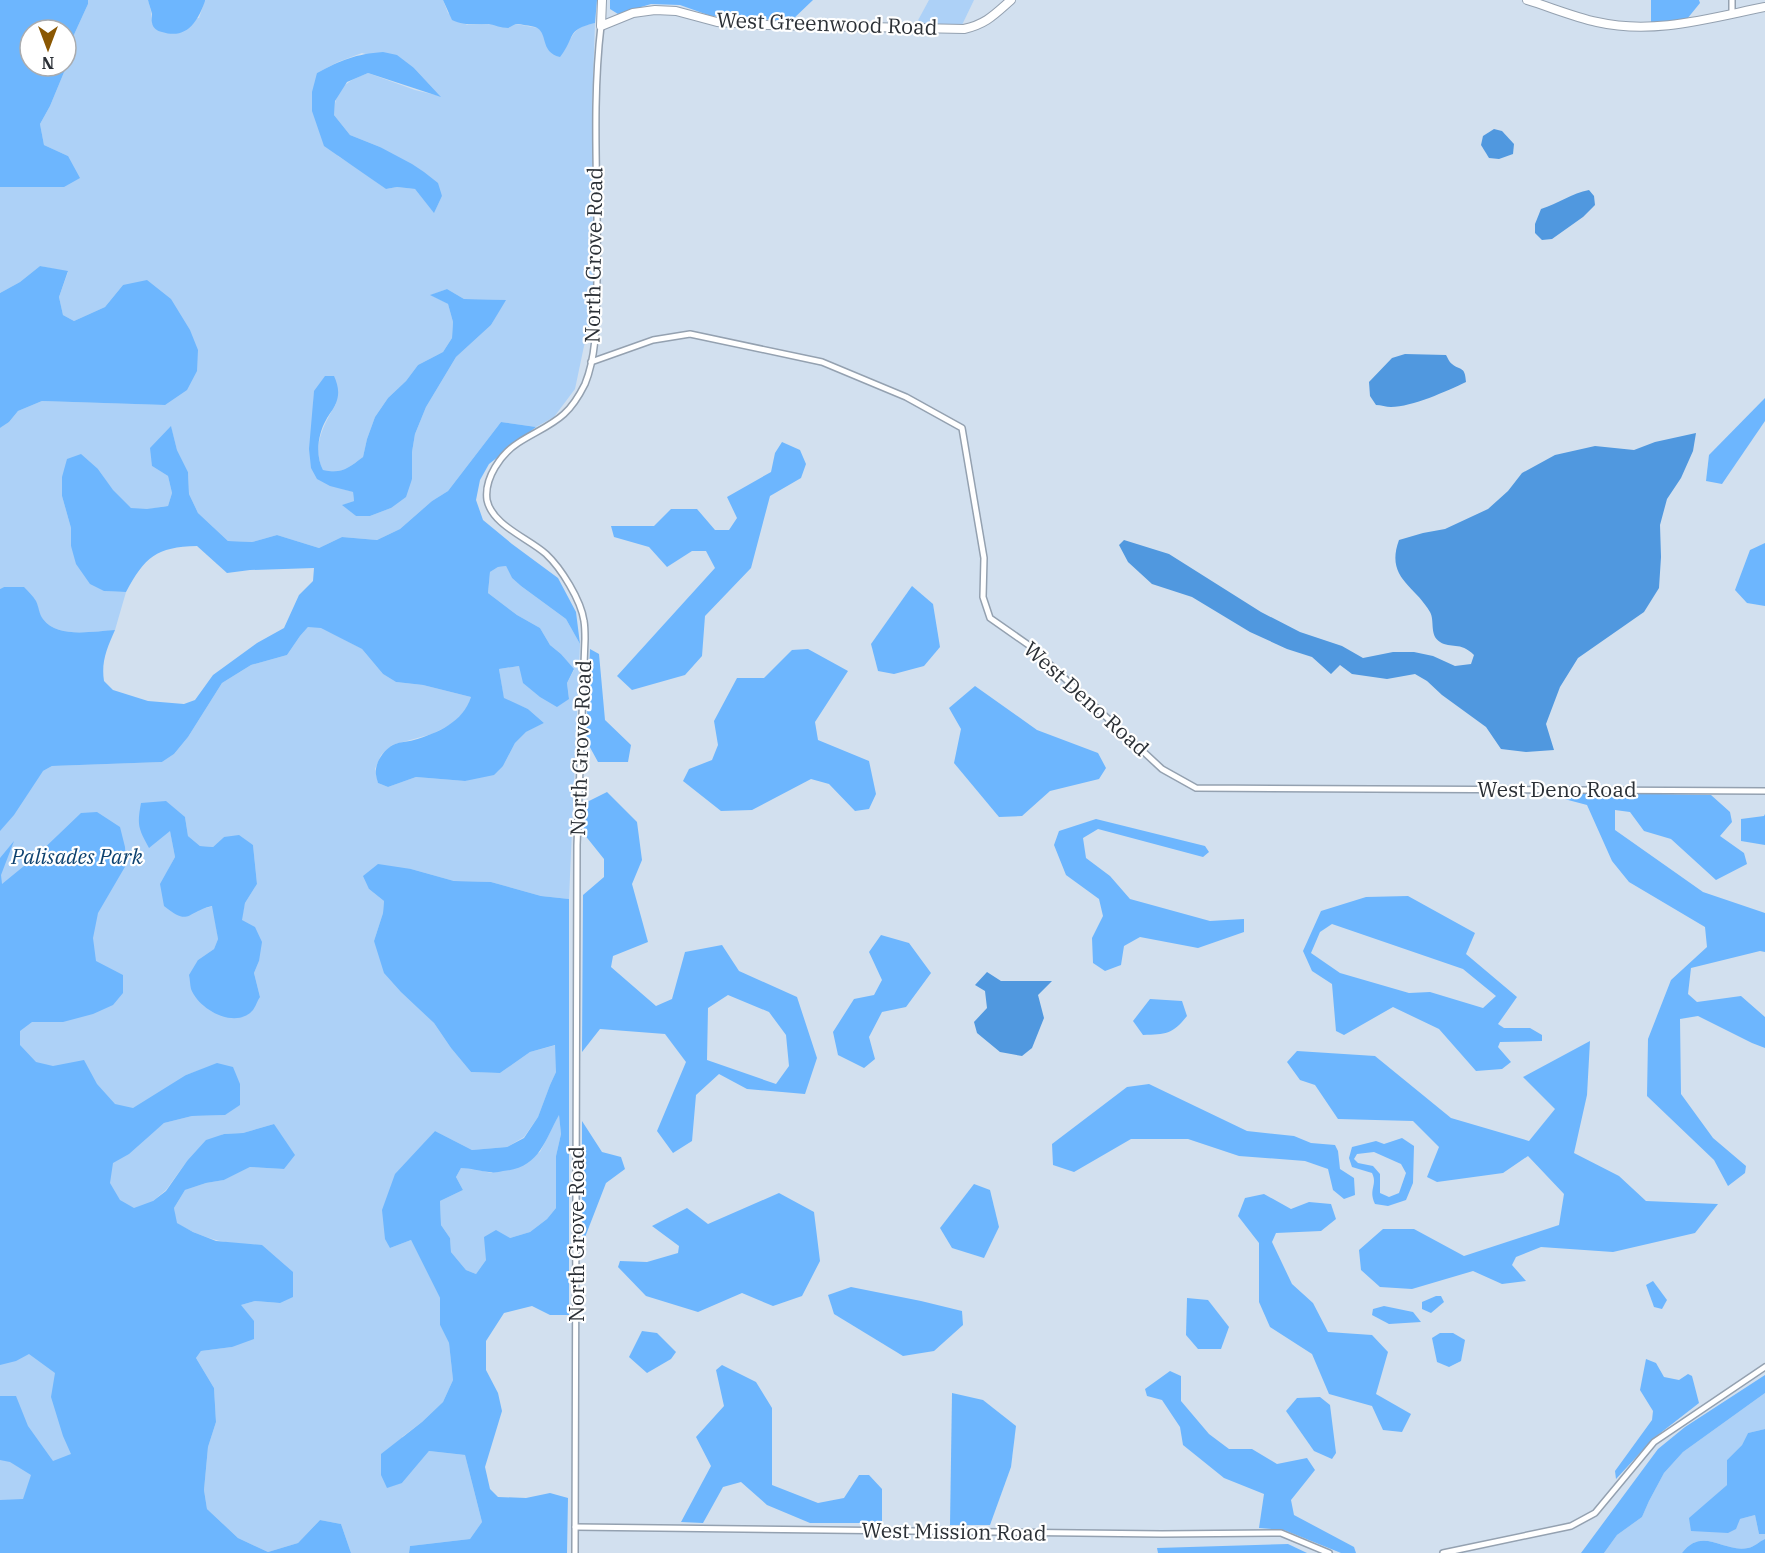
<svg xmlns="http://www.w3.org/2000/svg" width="1765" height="1553" viewBox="0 0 1765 1553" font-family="'IBM Plex Serif',serif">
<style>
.green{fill:#add1f7;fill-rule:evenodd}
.forest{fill:#6db6fe;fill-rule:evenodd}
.water{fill:#5098df}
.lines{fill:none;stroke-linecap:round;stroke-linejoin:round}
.street-casing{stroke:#94a1b0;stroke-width:8}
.secondary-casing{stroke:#94a1b0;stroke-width:10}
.street{stroke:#fff;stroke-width:5}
.secondary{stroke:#fff;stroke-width:8}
.labels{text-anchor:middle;stroke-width:4.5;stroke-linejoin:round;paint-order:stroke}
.street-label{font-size:21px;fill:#2b3036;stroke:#fff}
.park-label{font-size:21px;font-style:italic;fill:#0d4270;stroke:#fff}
</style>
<rect width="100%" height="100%" fill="#d2e0ef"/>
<g class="green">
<path d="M88 0H148L151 11 152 24 199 18 205 0H443L448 13 467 25 491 24 508 28 516 24 538 28 543 33 571 38C577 27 584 25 595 23L592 108 593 284 591 325 584 346 575 389 554 417 536 427 501 422 448 491 432 501 400 529 377 540 342 537 319 548 277 535 252 542 228 541 198 513 189 494 188 472 177 450 171 427 152 466 168 476 172 493 168 506C157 507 140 513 129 507 116 499 107 481 98 469L62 496 71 528V546L104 591 126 592 115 630C93 631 58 639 43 619 39 615 38 607 36 602L4 587 0 589V428L9 422 18 411 42 401 165 405 123 285 105 307 74 321 63 315 59 297 68 272 40 266 20 282 0 293V187H64L68 156 44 145 40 124 50 106 67 65 72 39 88 4ZM362 53 414 68 440 96 415 90 368 73C345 82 335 88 334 115L350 135 380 147 442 196 434 212 415 189 397 187 386 189 360 170 338 156 317 73 338 62ZM447 289 464 299 505 300 491 325 456 357 426 407 415 434 412 452V479L391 508 370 516H356L343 505 354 501 353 492 343 489 311 468 314 391 336 404C324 424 311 447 323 470 343 474 348 468 363 457L367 439 375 417 388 398 406 381 418 365 443 352 452 338 453 322 448 304 431 295Z"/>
<polygon points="929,0 974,0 962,25 916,24"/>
<path d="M506 566 512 578 521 586 566 619 580 644 569 899 541 896 491 882 454 881 411 869 369 889 384 901 383 913 374 941 419 1007 434 1023 451 1048 471 1072 500 1073 530 1052 556 1045V1072L550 1085 538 1117 524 1137 507 1147 472 1150 435 1131 416 1153 390 1248 411 1240 440 1298V1325L449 1343 453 1380 443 1402 422 1422 402 1437V1483L429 1451 465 1455 482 1522 470 1539 410 1546 409 1553H351L341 1524 320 1520 298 1543 268 1552 238 1538 207 1509 204 1490 208 1447 216 1422 214 1388 196 1358 201 1351 232 1347 241 1305 255 1301 280 1303 262 1245C226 1244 208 1241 176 1223L174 1208 185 1190 206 1183 224 1180 250 1167 284 1169 274 1124 243 1133 223 1134 187 1161 166 1190 153 1201 139 1553H0V778L43 771 52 766 162 762 174 754 188 737 222 683 251 665 287 655 300 636 308 627H321L362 649 383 674 396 682 423 685 471 697 468 707 454 723 432 734 392 745 381 755 375 769 378 783 388 787 416 777 465 781 503 766 515 743 526 732 544 723 528 709 504 699 499 669 519 666 569 698 567 683 574 670 561 654 550 645 540 628 517 615 488 593 490 572 498 567ZM185 817 188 836 200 846 213 847 224 837 253 845 257 884 245 903 241 920 259 961 254 973 260 997 198 960 214 949 218 939 213 906 206 908 168 870 175 857 170 830 155 842ZM217 1064 233 1068 225 1115 192 1116 164 1123 148 1136 186 1075Z"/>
<polygon points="559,1114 561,1134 556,1156 556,1208 547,1219 530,1232 510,1238 486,1260 476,1274 466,1270 451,1252 450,1238 441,1225 440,1201 463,1190 456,1177 461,1168 471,1168 491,1173 540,1152"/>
<path d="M1765 1393V1429L1748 1433 1742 1445 1727 1460V1485L1689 1519H1740L1755 1515 1759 1534H1765V1539C1760 1541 1754 1547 1748 1548 1723 1553 1703 1526 1682 1553H1604L1617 1535 1642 1517 1649 1501 1664 1473 1683 1452Z"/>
</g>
<g class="forest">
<path d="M0 0H88V4L72 39 67 65 50 106 40 124 44 145 68 156 80 178 64 187H0ZM30 30H66V66H30Z"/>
<path d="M148 0H205V1C198 21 187 40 162 32 157 31 153 28 152 23 151 20 152 17 152 14 151 9 149 5 148 0Z"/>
<path d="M443 0H597L595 23C565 30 576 37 560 57 539 52 549 32 535 27 530 26 521 24 516 24 513 25 511 27 508 28 501 28 495 25 489 24 476 24 465 26 452 20Z"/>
<polygon points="610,0 813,0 791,21 711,16 680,5 651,4 618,14 610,9"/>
<polygon points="1651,0 1699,0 1700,3 1687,19 1651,23"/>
<path d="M383 52 397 55 414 68 441 97 368 73 347 82 335 101 334 115 350 135 380 147 412 164 424 172 438 183 442 196 434 213 415 189 397 187 386 189 324 146 312 111V92L317 73C341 60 356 54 383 52Z"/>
<polygon points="40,266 68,271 59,297 63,315 74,321 105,307 123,285 147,280 171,299 190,330 198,350 197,371 187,390 165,405 42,401 18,411 9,422 0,428 0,293 20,282"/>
<path d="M447 289 464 299 506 300 491 325 456 357 426 407 415 434 412 452V479L406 497 391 508 370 516H356L342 505 354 501 353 492 330 486 317 479 311 468 309 449 314 391 325 376H334C338 385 340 393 336 403 334 409 329 414 326 420 318 434 315 455 323 470 343 474 348 468 363 457L367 439 375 417 388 398 406 381 418 365 443 352 452 338 453 322 448 304 430 295Z"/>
<polygon points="1765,398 1765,421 1722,484 1706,481 1709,455"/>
<path d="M501 422 536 427 489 464 480 480 476 500 483 520 512 544 558 578 576 612 580 644 566 619 521 586 512 578 506 566 498 567 490 572 488 593 517 615 540 628 550 645 561 654 574 669 567 683 569 699 557 707 540 697 523 683 519 666 499 669 504 698 528 709 544 723 526 732 515 743 503 766 494 775 465 781 416 777 388 787 378 783C377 779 375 773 376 769 377 760 384 751 391 746 397 742 407 742 414 740 438 733 463 722 471 697L423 685 396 682 383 674 362 649 321 628 308 627 300 636 287 655 251 665 222 683 188 737 174 754 162 762 52 766 43 771 14 815 0 831V589L4 587H24C28 591 33 596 36 601 39 607 39 614 43 619 58 639 93 631 115 630 107 648 101 662 104 681L113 690 148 701 184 704 195 700 213 675 257 643 284 628 299 595 313 581 314 568 250 570 227 573 197 546C156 547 145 557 126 592L104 591 90 584 76 564 71 546V528L62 496V477L67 459 81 454 98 469 113 490 131 508 147 509 168 506 172 493 168 476 152 466 150 448 171 426 177 450 188 472 189 494 198 513 228 541 252 542 277 535 319 548 342 537 377 540 400 529 432 501 448 491Z"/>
<polygon points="782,442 800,450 806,464 801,478 770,496 751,568 705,616 702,656 685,675 632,690 617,676 715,568 706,551 692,551 667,567 649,547 614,537 611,526 654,526 671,509 697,509 715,530 729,530 737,518 727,497 771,472 775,453"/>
<polygon points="1765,543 1765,606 1747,603 1735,590 1750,550"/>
<polygon points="912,586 933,604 940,647 924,666 894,674 878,671 871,644"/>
<polygon points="590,649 599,654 605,720 631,745 628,762 598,762 586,740"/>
<polygon points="808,649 848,671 815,722 818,740 869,761 876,794 869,809 855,811 829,784 811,779 752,810 721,811 683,781 689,769 712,760 718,745 714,721 737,678 764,678 792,650"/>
<polygon points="975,686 1037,730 1098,753 1106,768 1099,779 1050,791 1022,816 999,817 954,763 961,729 949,708"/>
<path d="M607 792 637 822 642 860 632 884 648 942 613 956 611 967 656 1006 672 999 685 952 722 945 739 971 797 997 817 1058 805 1094 747 1089 719 1074 696 1095 692 1141 673 1153 657 1131 686 1062 665 1034 600 1029 582 1052 583 895 604 877V859L584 834 583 804ZM728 995 769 1012 786 1035 789 1066 776 1084 707 1060 708 1008Z"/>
<polygon points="1553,792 1711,795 1730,812 1732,822 1720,836 1744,853 1747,864 1716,880 1671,839 1644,831 1630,812 1615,810 1615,830 1703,892 1765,913 1765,952 1760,951 1691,968 1688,994 1697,1002 1741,996 1765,1017 1765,1048 1752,1043 1698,1016 1680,1019 1681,1094 1713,1138 1746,1166 1745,1173 1728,1186 1714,1160 1647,1096 1648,1039 1671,980 1707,947 1705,927 1629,882 1612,861 1587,805 1553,796"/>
<path d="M166 801 185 817 188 836 200 846 213 847 224 837 239 835 253 845 257 884 245 903 242 920 255 927 262 942 259 961 254 973 260 997C257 1001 256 1006 253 1010 236 1030 199 1010 191 989 190 985 190 979 189 975L198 960 214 949 218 939 212 906C186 912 190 927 164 906L160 884 175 857 170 831 149 848C138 828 137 825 141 803Z"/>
<polygon points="97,812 120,827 125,847 126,865 98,913 93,938 96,961 123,975 123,993 113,1005 93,1014 63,1022 32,1022 20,1031 20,1045 36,1062 53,1066 84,1060 97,1084 115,1104 133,1108 186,1075 217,1063 233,1067 240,1084 240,1105 225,1115 192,1116 164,1123 129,1154 113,1163 110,1183 120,1200 134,1208 153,1201 166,1191 187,1161 206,1140 224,1134 243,1133 274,1124 295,1155 284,1169 250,1167 224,1180 206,1183 185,1190 174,1208 177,1223 193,1232 216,1241 262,1245 293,1272 293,1297 280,1303 255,1301 241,1305 254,1321 254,1339 232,1347 201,1351 196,1358 214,1388 216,1422 208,1447 204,1490 207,1509 238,1538 268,1552 298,1543 320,1520 341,1524 351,1553 0,1553 0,1500 23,1499 31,1475 10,1462 0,1460 0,1396 16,1396 28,1426 53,1461 71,1454 63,1436 51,1397 55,1373 29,1354 16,1361 0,1365 0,858 14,841 1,875 2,884 35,857 81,813"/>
<polygon points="1765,814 1765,845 1741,841 1741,819 1764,816"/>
<polygon points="1096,819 1205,846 1209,852 1203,857 1098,829 1083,838 1086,858 1110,876 1130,899 1210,921 1244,919 1244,932 1198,948 1140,937 1124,946 1121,965 1105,971 1093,963 1092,938 1103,916 1099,899 1066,875 1054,845 1059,831"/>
<path d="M378 864 411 869 454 881 491 882 541 896 569 899V1315H550L532 1306 504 1313 486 1341V1370L498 1393 502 1411 485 1467 490 1489 498 1497 526 1498 550 1493 568 1498 567 1553H409L410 1546 470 1539 482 1522 465 1455 429 1451 402 1483 387 1488 381 1475V1454L422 1422 443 1402 453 1380 449 1343 440 1325V1298L411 1240 390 1248 385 1239 382 1210 395 1174 435 1131 472 1150 507 1147 524 1138 538 1117 550 1085 556 1072 555 1045 530 1052 500 1073 471 1072 451 1048 434 1023 401 992 384 973 374 941 383 913 384 901 369 889 363 876ZM559 1115 561 1134 556 1156V1208L547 1219 530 1232 510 1238 496 1230 484 1237 486 1260 476 1274 466 1270 451 1252 450 1238 441 1225 440 1201 463 1190 456 1177 461 1168C471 1168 479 1171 489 1172 494 1173 499 1172 503 1171 539 1168 544 1142 559 1115Z"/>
<path d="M1408 896 1475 933 1466 954 1517 997 1498 1024 1504 1028H1530L1542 1035V1041L1500 1042 1498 1047 1511 1062 1502 1069 1476 1071 1439 1029 1393 1007 1344 1035 1336 1031 1332 984 1312 971 1303 951 1321 911 1366 897ZM1332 924 1463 969 1496 996 1483 1008 1430 992 1409 993 1340 973 1311 953 1320 932Z"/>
<polygon points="881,935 909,943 931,973 906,1007 882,1012 869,1037 875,1059 864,1068 838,1055 833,1032 854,999 874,995 882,980 869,952"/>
<path d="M1150 999 1182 1001 1187 1016C1172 1035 1166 1034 1143 1035L1133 1021Z"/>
<polygon points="1590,1041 1587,1095 1574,1153 1619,1176 1646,1201 1718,1204 1695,1233 1613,1252 1541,1247 1516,1257 1512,1265 1526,1281 1502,1284 1473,1271 1412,1289 1380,1287 1361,1270 1359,1250 1383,1229 1414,1229 1464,1256 1559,1225 1564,1194 1528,1156 1503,1173 1437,1182 1427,1177 1439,1147 1413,1121 1338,1119 1315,1085 1300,1080 1287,1062 1297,1051 1375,1056 1451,1118 1529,1141 1555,1109 1523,1077"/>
<polygon points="1149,1084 1247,1131 1294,1136 1311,1143 1335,1145 1338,1151 1340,1169 1354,1178 1355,1195 1344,1199 1333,1190 1328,1169 1305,1161 1239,1156 1188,1139 1131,1139 1074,1172 1053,1165 1052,1144 1127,1087"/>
<polygon points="582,1121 602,1152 621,1157 625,1169 606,1183 582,1245"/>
<path d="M1402 1138 1414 1146 1413 1183 1406 1200 1388 1206 1375 1204C1368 1189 1378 1185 1372 1173L1352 1167 1349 1158 1352 1147 1376 1141 1384 1144ZM1374 1152 1401 1164 1406 1173 1399 1193 1389 1197 1380 1193V1174L1373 1166 1358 1163 1354 1159 1357 1154Z"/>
<polygon points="974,1184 990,1190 999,1227 984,1258 952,1248 940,1228"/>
<polygon points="779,1193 814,1212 820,1261 802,1296 773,1306 742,1293 698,1312 646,1296 618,1267 620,1261 647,1262 678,1253 679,1246 652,1226 687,1208 708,1224"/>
<polygon points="1264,1194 1291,1209 1309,1202 1331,1204 1336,1219 1321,1231 1276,1233 1272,1242 1292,1284 1313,1303 1328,1332 1372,1335 1388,1352 1376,1394 1411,1414 1402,1432 1383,1430 1372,1406 1329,1394 1312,1354 1270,1327 1259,1302 1259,1243 1238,1216 1245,1198"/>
<polygon points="1653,1281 1667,1300 1662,1309 1654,1307 1646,1285"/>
<polygon points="851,1287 921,1301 962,1311 963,1325 934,1351 903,1356 834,1314 828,1295"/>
<polygon points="1436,1296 1441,1296 1444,1302 1431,1313 1422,1309 1422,1302"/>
<polygon points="1187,1298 1208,1300 1229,1327 1221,1349 1198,1349 1186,1335"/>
<polygon points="1384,1306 1413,1312 1421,1322 1389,1324 1372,1315 1373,1309"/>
<polygon points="642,1331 657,1333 676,1352 671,1359 647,1373 629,1357"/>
<polygon points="1440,1333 1453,1333 1465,1340 1461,1361 1449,1367 1437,1362 1432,1338"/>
<polygon points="1646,1359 1656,1363 1664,1377 1679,1380 1688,1374 1692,1376 1699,1403 1654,1438 1616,1479 1615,1471 1652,1420 1653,1411 1640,1390"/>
<polygon points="722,1365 756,1382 772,1408 772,1485 818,1503 844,1498 859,1475 869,1475 882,1489 882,1523 810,1523 767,1505 741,1482 723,1487 703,1523 681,1522 711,1466 696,1437 724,1406 716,1370"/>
<polygon points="1170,1371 1181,1376 1181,1401 1209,1434 1229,1449 1252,1449 1277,1464 1307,1458 1315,1470 1291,1500 1294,1515 1354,1547 1356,1553 1341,1553 1284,1530 1259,1528 1264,1494 1224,1478 1183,1445 1180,1427 1162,1400 1147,1396 1145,1389"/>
<polygon points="1765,1375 1765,1393 1683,1452 1664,1473 1649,1501 1642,1517 1617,1535 1604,1553 1581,1553 1658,1449 1685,1427"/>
<polygon points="952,1393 983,1400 1016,1426 1011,1467 990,1525 950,1525"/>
<polygon points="1320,1397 1330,1405 1336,1453 1332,1459 1314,1451 1286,1411 1297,1398"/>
<polygon points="1765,1429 1765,1534 1759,1534 1755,1515 1740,1519 1736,1529 1728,1533 1691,1531 1689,1518 1727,1485 1727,1460 1742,1445 1748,1433"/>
<path d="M1765 1539V1553H1682C1703 1526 1723 1553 1748 1548 1754 1547 1760 1541 1765 1539Z"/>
<polygon points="1288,1544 1307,1553 1158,1553 1157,1548"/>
</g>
<g class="water">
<polygon points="1494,129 1502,131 1514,144 1513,154 1499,159 1489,158 1481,145 1483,136"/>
<path d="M1589 190 1594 196 1595 205 1583 217 1552 239 1542 240 1535 233V224L1541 209C1558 204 1572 193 1589 190Z"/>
<path d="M1405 354 1446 355C1448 358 1449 362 1452 364 1461 371 1465 366 1466 382 1447 391 1412 407 1391 407 1386 407 1381 405 1376 405L1370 396 1369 382 1392 358Z"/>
<path d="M1696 433 1693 451 1681 478 1667 499 1660 525 1661 557 1659 588 1644 612 1578 658 1560 687 1546 724 1554 750 1526 752 1501 749 1486 727 1442 695 1427 681 1415 674 1387 679 1352 674 1340 665 1331 674 1312 657 1287 649 1250 632 1192 597 1152 584 1128 562 1119 545 1124 540 1169 554 1261 612 1300 632 1342 646 1363 658 1393 652H1414L1433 656 1455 666 1471 664 1474 655C1460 641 1451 649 1440 642 1429 635 1435 621 1430 612 1415 585 1385 578 1399 540L1423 533 1445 529 1488 509 1508 491 1522 473 1555 455 1595 446 1634 450 1655 442Z"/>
<polygon points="987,972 1001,981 1052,981 1038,995 1044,1018 1032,1048 1022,1056 1000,1052 977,1033 974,1022 987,1008 985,991 975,985"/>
</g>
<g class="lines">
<g class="street-casing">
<g id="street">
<polyline points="1732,0 1732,14"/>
<polyline points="591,362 653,340 690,334 822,362 906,397 962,428 984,558 983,597 990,618 1030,646 1162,769 1196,788 1765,791"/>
<polyline points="575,1527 1162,1534 1281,1533 1329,1553"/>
<path d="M575 1553 577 845 585 639C585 633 585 627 584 621 581 600 561 568 546 554 528 538 492 525 487 500 484 478 501 454 518 443 533 433 551 426 564 414 573 406 580 394 585 384 598 352 596 314 597 280 599 195 591 110 601 26"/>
<polyline points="1443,1553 1571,1526 1595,1513 1654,1442 1765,1367"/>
</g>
</g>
<g class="secondary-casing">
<g id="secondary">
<path d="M602 0 601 26 633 13 655 10 676 11 717 22 768 25 964 29C986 24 994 15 1011 0"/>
<path d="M1527 0C1550 7 1574 17 1597 22 1654 35 1710 18 1765 7"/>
</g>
</g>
<use href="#street" class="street"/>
<use href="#secondary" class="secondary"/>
</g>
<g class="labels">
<g class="street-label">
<text transform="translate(827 24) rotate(2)" y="7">West Greenwood Road</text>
<text transform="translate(594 255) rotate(-89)" y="7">North Grove Road</text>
<text transform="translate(1086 699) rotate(42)" y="7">West Deno Road</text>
<text transform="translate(581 748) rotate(-88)" y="7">North Grove Road</text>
<text x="1557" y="797">West Deno Road</text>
<text transform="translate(577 1234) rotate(-90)" y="7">North Grove Road</text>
<text transform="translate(954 1532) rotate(1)" y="7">West Mission Road</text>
</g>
<g class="park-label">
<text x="77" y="864">Palisades Park</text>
</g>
</g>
<g transform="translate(48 48) rotate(180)"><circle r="28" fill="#ffffff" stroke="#aaacaf" stroke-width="1.5"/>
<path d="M0-4.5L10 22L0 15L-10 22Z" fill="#8a5702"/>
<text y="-9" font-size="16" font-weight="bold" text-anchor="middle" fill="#2b3036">N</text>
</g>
</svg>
